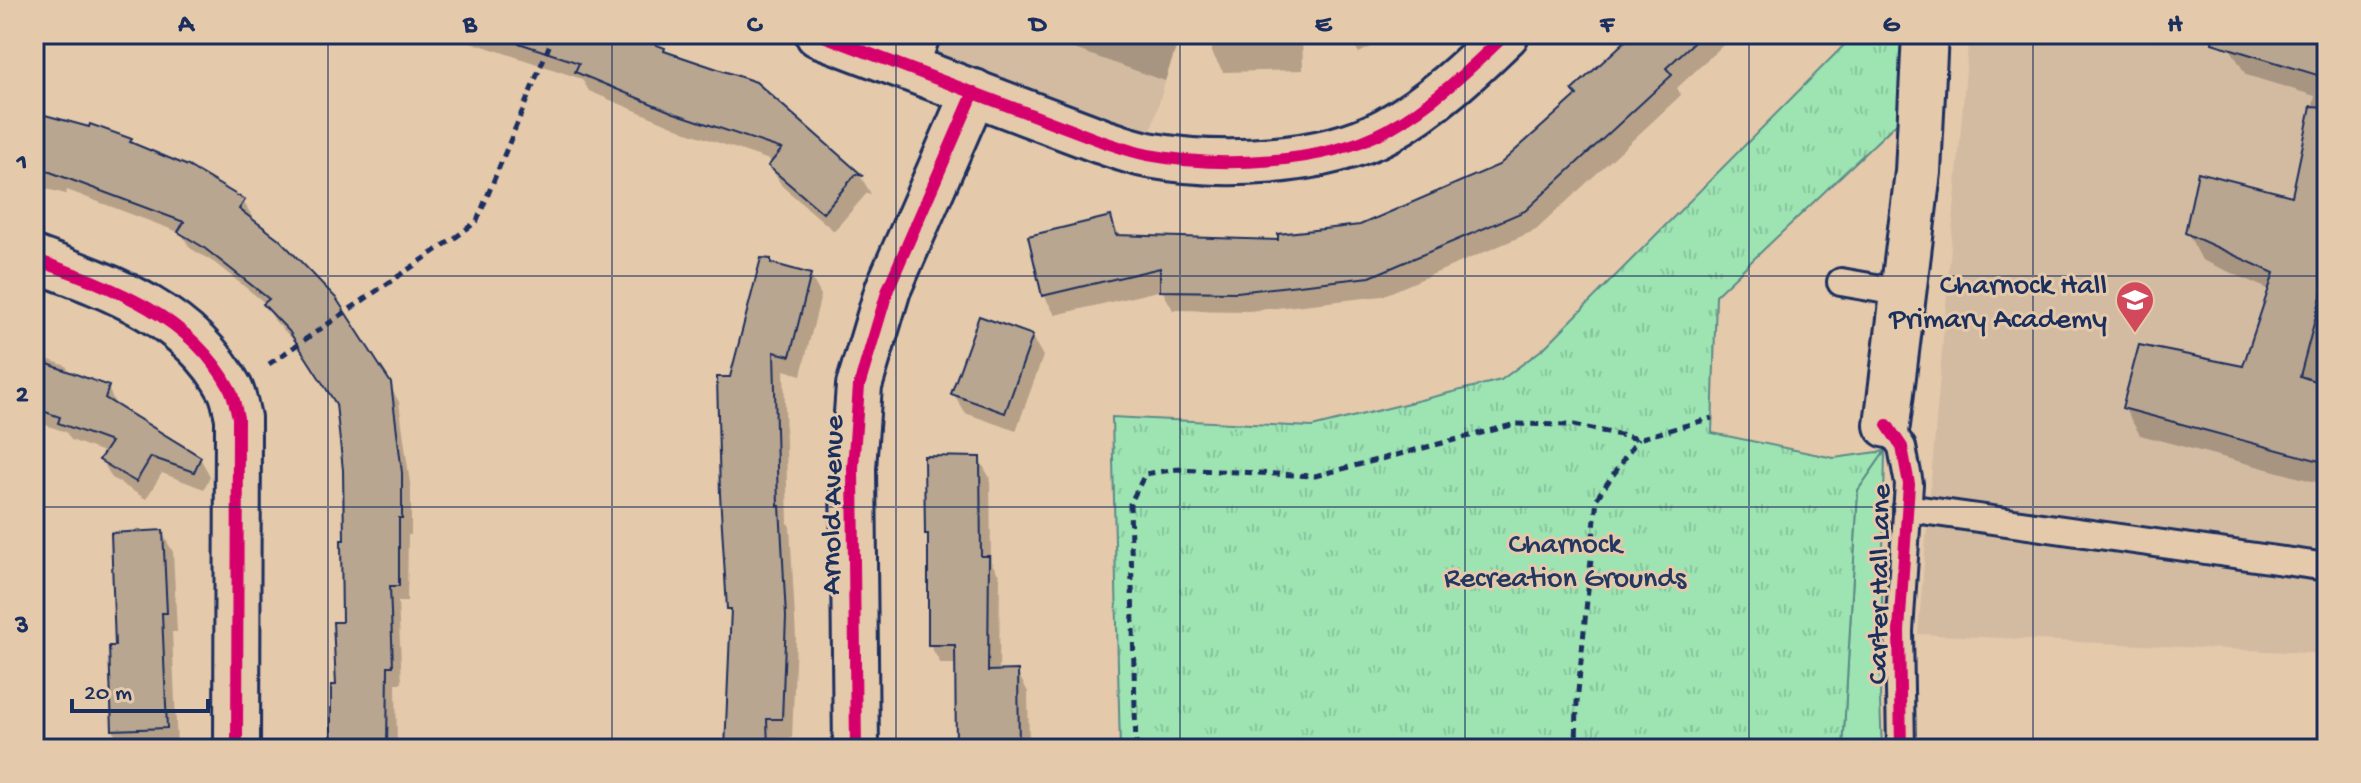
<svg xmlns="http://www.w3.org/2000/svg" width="2361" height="783" viewBox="0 0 2361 783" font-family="'Gochi Hand',sans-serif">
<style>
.built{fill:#d3bba2}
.grass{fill:#9de4b2;stroke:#5c8a88;stroke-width:2}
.park{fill:url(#park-tufts);stroke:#5c8a88;stroke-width:2}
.shadow{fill:#0003}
.building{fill:#b9a690;stroke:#1b2f5e;stroke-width:2}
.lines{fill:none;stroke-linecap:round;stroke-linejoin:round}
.lane-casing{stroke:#1b2f5e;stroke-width:32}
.street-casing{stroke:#1b2f5e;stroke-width:50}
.path{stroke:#1b2f5e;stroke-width:5;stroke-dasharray:8 6;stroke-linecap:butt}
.lane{stroke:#e4c9ab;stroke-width:26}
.street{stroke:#e4c9ab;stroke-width:44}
.cycleway-casing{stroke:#e4c9ab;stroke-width:17}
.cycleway{stroke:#d6006c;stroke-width:12}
.grid{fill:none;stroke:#1b2f5e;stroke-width:2;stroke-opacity:0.55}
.labels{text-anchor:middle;stroke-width:6;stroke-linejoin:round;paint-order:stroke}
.poi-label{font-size:30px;fill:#1b2f5e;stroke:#e4c9ab;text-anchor:end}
.street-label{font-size:30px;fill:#1b2f5e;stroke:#e4c9ab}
.park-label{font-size:30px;fill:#223862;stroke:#e4c9ab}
.neatline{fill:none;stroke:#1b2f5e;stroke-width:3}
.grid-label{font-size:26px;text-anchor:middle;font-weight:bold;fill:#1b2f5e}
</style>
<defs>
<pattern id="park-tufts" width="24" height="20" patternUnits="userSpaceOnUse" patternTransform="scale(2)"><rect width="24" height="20" fill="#9de4b2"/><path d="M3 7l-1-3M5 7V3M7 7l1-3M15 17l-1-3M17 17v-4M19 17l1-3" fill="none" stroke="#87c49c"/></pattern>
</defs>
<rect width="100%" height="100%" fill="#e4c9ab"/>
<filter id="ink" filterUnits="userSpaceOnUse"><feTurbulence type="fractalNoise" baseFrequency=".0125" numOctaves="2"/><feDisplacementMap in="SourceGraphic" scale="16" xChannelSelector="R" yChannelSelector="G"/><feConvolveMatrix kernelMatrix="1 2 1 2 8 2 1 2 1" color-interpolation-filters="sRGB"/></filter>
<g filter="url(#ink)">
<g class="built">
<polygon points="904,34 1179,34 1144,154 895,62"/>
<polygon points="1969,34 2327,34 2327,654 1918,634"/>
</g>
<polygon class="grass" points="1885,451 1880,701 1882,749 1843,749 1858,490"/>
<polygon class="park" points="1855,34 1906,34 1906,114 1716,295 1712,433 1834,458 1885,451 1858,490 1843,749 1120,749 1112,417 1312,427 1501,380 1544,348"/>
<g class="shadow">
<polygon points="447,34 623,34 663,50 666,54 755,84 861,177 871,194 867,193 834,231 782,186 770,166 775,162 687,132 589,91 582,79"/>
<polygon points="1032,34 1181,34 1165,81"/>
<polygon points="1212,34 1302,34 1303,70 1223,72 1212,53"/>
<polygon points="1348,34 1396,34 1359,53"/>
<polygon points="1636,34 1735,34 1677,88 1681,95 1536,230 1382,296 1249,311 1173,310 1162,290 1055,315 1044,295 1110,219 1121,237 1281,242 1360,227 1501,166 1578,96"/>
<polygon points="2139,34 2162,34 2160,41"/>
<polygon points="2233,34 2327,34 2327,357 2320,385 2327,388 2327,485 2140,435 2124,408 2245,369 2270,290 2202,260 2187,232 2293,198 2315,96 2246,75 2230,48"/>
<polygon points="34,114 130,141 133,145 243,201 253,218 251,220 389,384 399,402 411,491 411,535 408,535 407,602 398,602 402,683 396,683 397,749 331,749 344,624 346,542 345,470 338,406 301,348 275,321 265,303 215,263 190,248 181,233 67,190 66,194 34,186"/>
<polygon points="770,261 773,266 810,275 821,295 801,375 784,370 788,523 790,527 796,638 792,738 777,738 777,749 709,749 709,745 727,744 732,614 729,608 731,379"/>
<polygon points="1032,337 1043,356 1016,431 965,413 954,394"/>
<polygon points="34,354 66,366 71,374 108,388 117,408 200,458 210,476 204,489 162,473 146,499 112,478 102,460 106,453 71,440 66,432 34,421"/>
<polygon points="979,459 990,478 991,562 1000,577 999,673 1017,672 1028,692 1029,749 958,749 957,664 941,664 930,645 930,540 927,534"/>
<polygon points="162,533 173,552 177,632 172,632 177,747 115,749 111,648 117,648"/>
</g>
<g class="building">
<polygon points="514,34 629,34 665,48 664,51 756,82 863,176 856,174 823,213 768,166 782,149 674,113 575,72 579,63 513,41"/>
<polygon points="1633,34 1703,34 1666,68 1672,75 1525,211 1370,277 1237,292 1160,291 1160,268 1042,296 1028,236 1111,216 1116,235 1278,240 1278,234 1360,225 1499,165 1577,95 1572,90"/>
<polygon points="2213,34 2327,34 2327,78 2212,43"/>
<polygon points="2311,106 2327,107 2327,274 2300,376 2327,385 2327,463 2122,408 2139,345 2243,366 2274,273 2185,233 2198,172 2292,196"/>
<polygon points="34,112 89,127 90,124 132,139 130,142 188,166 245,200 239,209 279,239 336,298 391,383 402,473 402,518 399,518 399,586 390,586 393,666 388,666 387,749 331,749 331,685 336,685 333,622 342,622 341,540 344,540 343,470 336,404 289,331 263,304 269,299 203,247 178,232 184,222 34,166"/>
<polygon points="761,258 771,259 771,263 811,274 790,356 774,352 778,506 780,506 786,617 782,719 767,719 768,749 725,749 731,609 727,609 720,494 717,377 730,377"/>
<polygon points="979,316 1033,335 1005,413 951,394"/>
<polygon points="34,359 109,386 105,398 201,457 194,472 151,457 136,482 99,460 111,442 58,423 60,417 34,408"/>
<polygon points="924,456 980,457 981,556 989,556 988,671 1018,670 1019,749 956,749 955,645 928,645 928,534 925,534"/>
<polygon points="163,530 167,613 162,613 167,728 112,730 109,646 115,646 111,533"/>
</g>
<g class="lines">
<g class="lane-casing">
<g id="lane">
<polyline points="914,69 927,34"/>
<polyline points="1841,282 1904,293"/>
<polyline points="1887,425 1902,447 1909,484 1899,631 1901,749"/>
<polyline points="1907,508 2327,567"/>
</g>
</g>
<g class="street-casing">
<g id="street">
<path d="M818 34 1101 141C1116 146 1132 152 1148 155 1219 168 1322 165 1387 130 1432 105 1470 69 1506 34"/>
<path d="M34 259C108 286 190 314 230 389 234 397 236 409 238 418L237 749"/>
<polyline points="1887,425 1918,172 1925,34"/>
<polyline points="856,749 853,468 859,386 888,289 974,92"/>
</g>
</g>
<g class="path">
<polyline points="269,364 456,237 477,221 554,34"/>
<polyline points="1136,749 1130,504 1145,474 1178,469 1315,476 1516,424 1574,425 1638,439 1712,418"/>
<polyline points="1576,749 1577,702 1597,498 1638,439"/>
<polyline points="1618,749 1628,739"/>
</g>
<use href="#lane" class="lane"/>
<use href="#street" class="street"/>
<g class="cycleway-casing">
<g id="cycleway">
<path d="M818 34 1101 141C1116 146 1132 152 1148 155 1219 168 1322 165 1387 130 1432 105 1470 69 1506 34"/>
<path d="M34 259C108 286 190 314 230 389 234 397 236 409 238 418L237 749"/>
<polyline points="1887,425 1902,447 1909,484 1899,631 1901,749"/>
<polyline points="856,749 853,468 859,386 888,289 974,92"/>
</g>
</g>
<use href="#cycleway" class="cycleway"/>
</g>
</g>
<path class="grid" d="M328 34V749M612 34V749M896 34V749M1180 34V749M1465 34V749M1749 34V749M2033 34V749M34 276H2327M34 507H2327"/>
<defs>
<g id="school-pin" transform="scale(2)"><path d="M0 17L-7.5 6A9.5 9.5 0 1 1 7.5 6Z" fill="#d1495b" stroke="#e4c9ab"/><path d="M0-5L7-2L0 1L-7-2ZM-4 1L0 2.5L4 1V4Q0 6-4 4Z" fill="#fff"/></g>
</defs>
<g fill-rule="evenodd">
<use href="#school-pin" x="2135" y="300"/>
</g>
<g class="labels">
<g class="poi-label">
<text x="2107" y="293">Charnock Hall<tspan x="2107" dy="34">Primary Academy</tspan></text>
</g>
<g class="street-label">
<text transform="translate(830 505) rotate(-89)" y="10">Arnold Avenue</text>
<text transform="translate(1877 584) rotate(-89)" y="10">Carter Hall Lane</text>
</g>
<g class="park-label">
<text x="1565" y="552">Charnock<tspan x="1565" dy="34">Recreation Grounds</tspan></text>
</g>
</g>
<rect width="2361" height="783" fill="none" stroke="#e4c9ab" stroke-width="88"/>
<path d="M72 699v12h136v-12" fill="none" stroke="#1b2f5e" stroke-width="4"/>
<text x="84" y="699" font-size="24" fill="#1b2f5e" stroke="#e4c9ab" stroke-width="6" paint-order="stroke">20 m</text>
<rect x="44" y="44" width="2273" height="695" class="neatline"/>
<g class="grid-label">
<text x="186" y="31">A</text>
<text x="470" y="31">B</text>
<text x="754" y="31">C</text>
<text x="1038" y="31">D</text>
<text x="1323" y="31">E</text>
<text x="1607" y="31">F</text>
<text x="1891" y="31">G</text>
<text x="2175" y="31">H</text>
<text x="22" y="169">1</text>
<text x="22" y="401">2</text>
<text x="22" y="632">3</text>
</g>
</svg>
